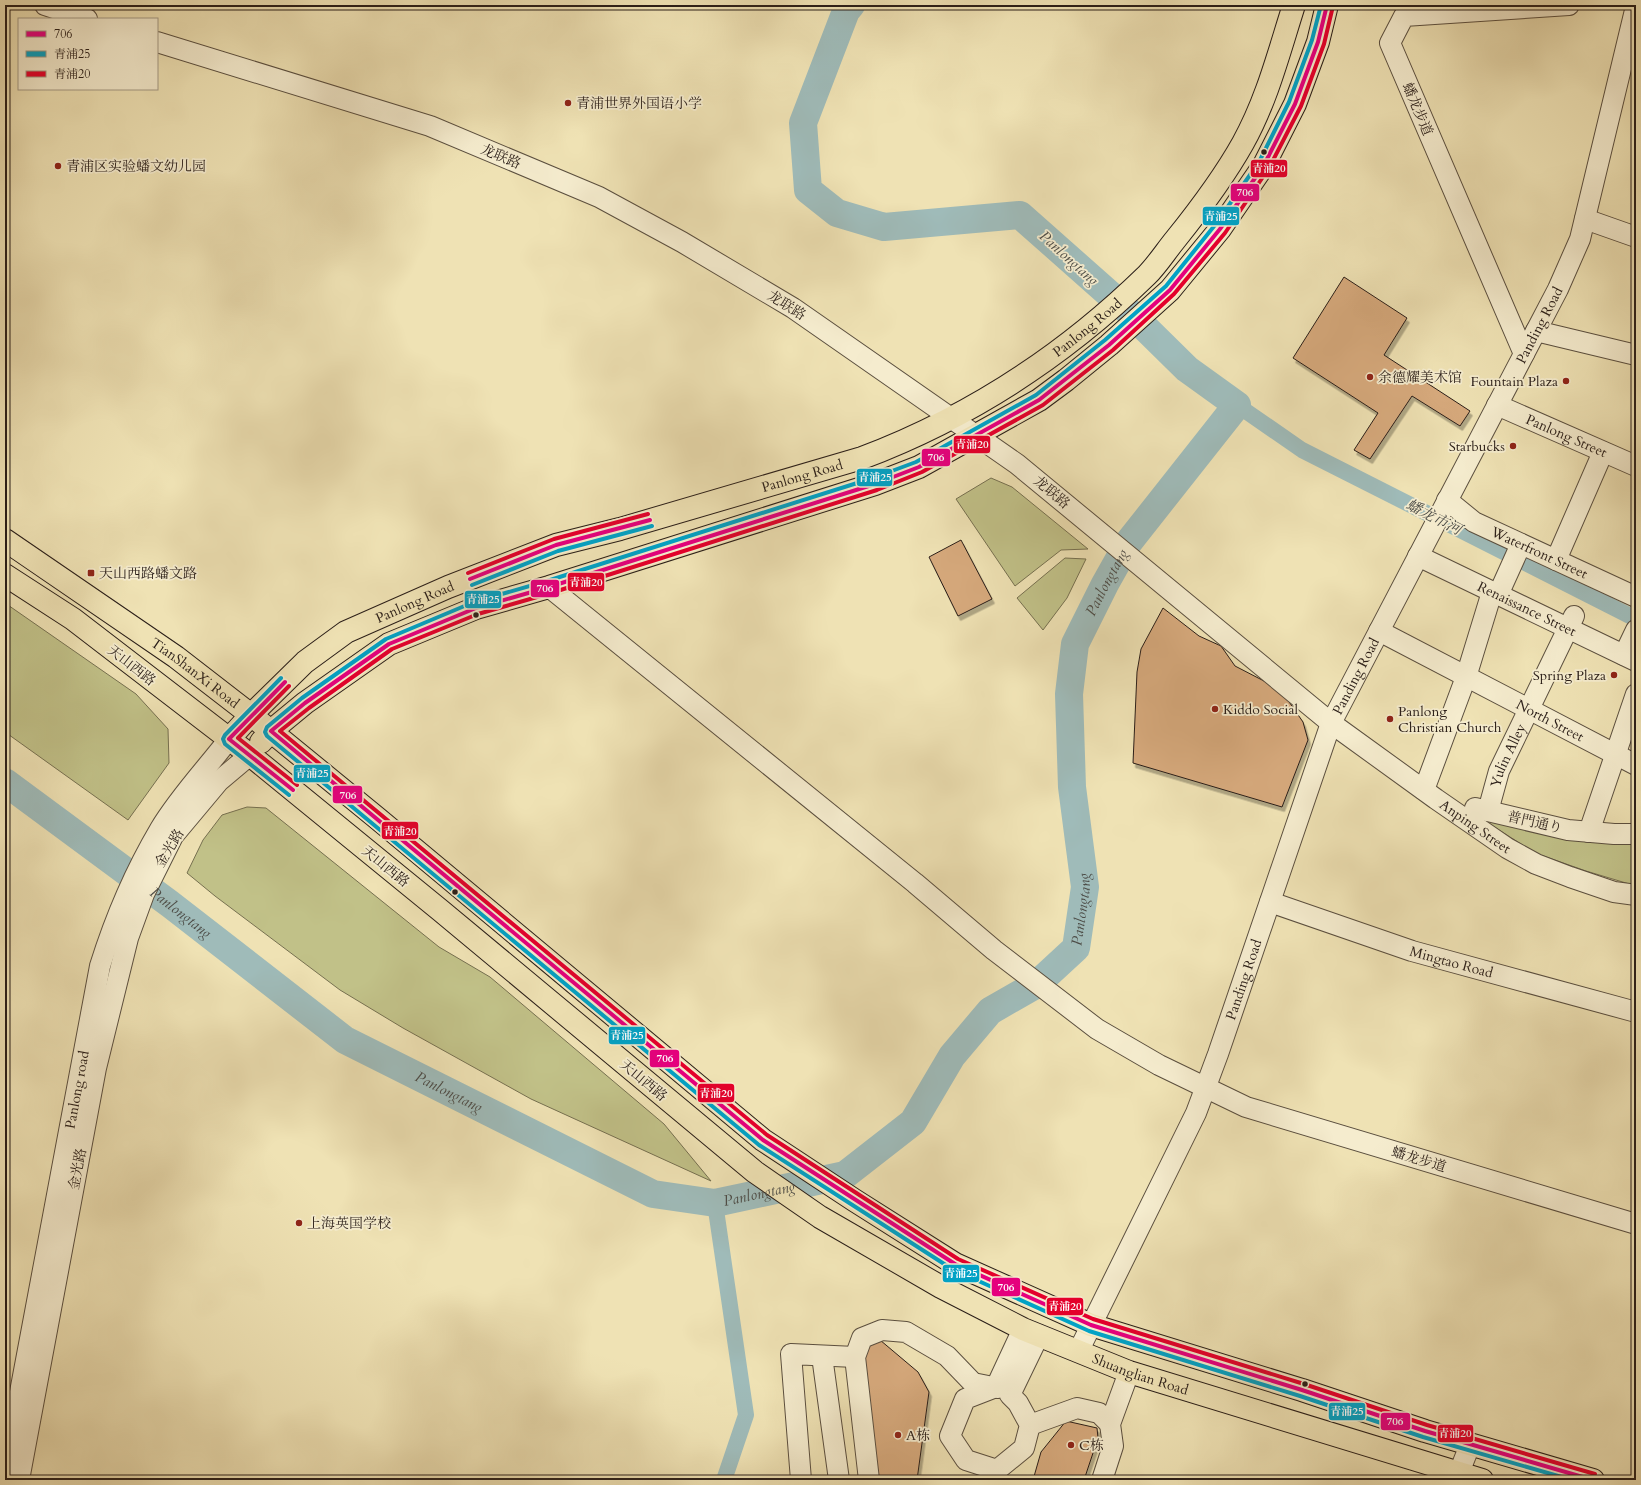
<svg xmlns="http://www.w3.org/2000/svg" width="1641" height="1485" viewBox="0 0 1641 1485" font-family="Cardo,'Noto Serif SC','Noto Serif JP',serif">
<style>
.green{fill:#c1c188;stroke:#767050}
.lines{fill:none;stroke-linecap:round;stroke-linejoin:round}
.canal{stroke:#9fbbb9;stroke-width:16}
.river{stroke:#9fbbb9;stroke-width:28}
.building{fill:#d6a97b;stroke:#2a1e18;filter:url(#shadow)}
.minor-casing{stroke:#5b4f3f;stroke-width:22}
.major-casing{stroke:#2a1e18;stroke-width:24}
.minor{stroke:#f5ecce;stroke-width:20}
.major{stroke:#efe2b4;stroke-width:22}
.bus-1-casing{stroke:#f5ecce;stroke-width:7}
.bus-2-casing{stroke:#f5ecce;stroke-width:7}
.bus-3-casing{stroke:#f5ecce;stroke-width:7}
.bus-1{stroke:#e5007d;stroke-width:4}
.bus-2{stroke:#02a2c5;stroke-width:4}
.bus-3{stroke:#e4002b;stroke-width:4}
.poi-dot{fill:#8f2418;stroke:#f5ecce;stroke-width:1.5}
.bus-dot{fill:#2a1e18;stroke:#f5ecce;stroke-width:1.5}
.labels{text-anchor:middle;stroke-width:3.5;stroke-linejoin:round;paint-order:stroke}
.poi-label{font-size:14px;fill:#2a1e18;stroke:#f5ecce;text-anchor:start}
.street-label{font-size:14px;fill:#2a1e18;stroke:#f5ecce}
.water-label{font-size:15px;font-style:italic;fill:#4d4d48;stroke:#f5ecce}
.line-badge{stroke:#f5ecce;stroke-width:1.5}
.badge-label{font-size:11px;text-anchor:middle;font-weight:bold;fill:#fff}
</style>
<defs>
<filter id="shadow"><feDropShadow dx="2.5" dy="4.5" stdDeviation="0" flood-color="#0004"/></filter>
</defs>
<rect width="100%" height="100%" fill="#efe2b4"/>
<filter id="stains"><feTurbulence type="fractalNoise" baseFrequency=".005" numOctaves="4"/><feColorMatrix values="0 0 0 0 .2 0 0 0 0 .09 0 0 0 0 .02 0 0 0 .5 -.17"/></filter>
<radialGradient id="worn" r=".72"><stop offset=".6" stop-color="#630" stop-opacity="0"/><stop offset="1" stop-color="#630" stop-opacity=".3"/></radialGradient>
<g class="green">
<polygon points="991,478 1012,487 1088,549 1061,550 1015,586 956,499"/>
<polygon points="1065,558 1086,559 1067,598 1043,630 1017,598"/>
<polygon points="5,603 136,694 168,729 169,763 128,820 5,732"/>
<polygon points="247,807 266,808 439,947 490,977 664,1124 711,1181 531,1099 403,1028 340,990 215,896 187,873 203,840 222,815"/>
<polygon points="1487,813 1636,836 1636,886 1586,871 1535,853 1485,821"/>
</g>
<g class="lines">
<g class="canal">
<polyline points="1237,405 1302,450 1636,619"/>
<polyline points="715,1203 746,1415 724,1480"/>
</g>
<path class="river" id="s1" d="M5 782 170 904 345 1040 653 1194 715 1203 845 1175 913 1122 952 1056 990 1011 1037 984 1076 948 1085 887 1072 787 1069 694 1075 644 1105 584 1128 543 1237 405 1187 369 1125 308 1020 215 884 227 837 213 808 190 803 123 846 11 851 5"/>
</g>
<g class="building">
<polygon points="1344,277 1407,318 1384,355 1470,411 1460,426 1412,396 1370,459 1354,450 1378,413 1293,358"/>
<polygon points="961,540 992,599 958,616 929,557"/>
<polygon points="1163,608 1199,636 1221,646 1235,666 1264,681 1285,696 1303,722 1308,740 1282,807 1133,763 1137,672 1141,649"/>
<polygon points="880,1340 918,1372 929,1392 917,1480 879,1480 863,1352 866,1342"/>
<polygon points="1066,1421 1097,1428 1098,1438 1084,1480 1033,1480 1041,1452"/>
</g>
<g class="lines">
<g class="minor-casing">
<g id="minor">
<polyline points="45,5 87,19"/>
<path id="s2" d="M157 42 430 126 599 197 682 242 793 308 1017 464 1331 723 1436 799 1507 848 1536 864 1570 877 1614 892 1636 895"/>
<polyline points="1585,219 1636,237"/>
<polyline points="1536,331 1636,355"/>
<polyline points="1524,354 1390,43 1404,16 1569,5"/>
<path id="s3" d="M1497 405 1636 466"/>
<path id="s4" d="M1447 500 1474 522 1636 597"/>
<path id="s5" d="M1418 556 1636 661"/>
<polyline points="1556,560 1603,452"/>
<polyline points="549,587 915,883 994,950 1097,1029 1159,1065 1246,1107 1636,1224"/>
<polyline points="1498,595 1521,544"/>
<path id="s6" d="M1379 631 1636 765"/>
<polyline points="1624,655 1636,630"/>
<polyline points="1424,790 1466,677 1492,592"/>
<polyline points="1475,808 1568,830 1614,834 1636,834"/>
<path id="s7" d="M1488 811 1499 771 1574 616"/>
<polyline points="1589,832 1636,694"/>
<path id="s8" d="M1270 902 1412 951 1636 1012"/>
<polyline points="1023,1329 996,1387 965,1399 950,1436 966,1460 997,1470 1024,1448 1030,1425 1018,1403 1010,1395 1039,1335"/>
<path id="s9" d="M1079 1350 1196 1113 1218 1054 1331 723 1558 289 1580 239 1636 6"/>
<polyline points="822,1356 839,1480"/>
<polyline points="1030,1425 1077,1408 1099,1413 1110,1424"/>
<path id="s10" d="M5 1472 100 966C115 918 134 873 160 829 179 797 206 769 229 739"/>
<polyline points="19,1480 96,1068 128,938 144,894 173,836 219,781 250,755"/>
<polyline points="801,1480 791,1354 855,1357"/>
<polyline points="869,1480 855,1357 862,1338 882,1330 906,1332 947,1356 973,1383 998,1388"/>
<polyline points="1102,1480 1113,1446 1110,1424 1129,1372"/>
<polyline points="1456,1480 1470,1445"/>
</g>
</g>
<g class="major-casing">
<g id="major">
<path id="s11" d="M5 540 176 657 251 715 377 818 763 1140 854 1200 955 1264 1091 1325 1302 1390 1425 1431 1593 1480"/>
<path id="s12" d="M5 575 73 619 250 755 440 910 755 1172 820 1217 941 1287 1023 1329 1129 1372 1482 1480"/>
<path id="s13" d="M229 739 251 715 305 662 346 632 448 587 556 545 620 529 862 458C968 418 1065 355 1147 275 1157 265 1166 251 1175 240 1200 209 1224 177 1243 143 1267 100 1279 52 1294 5"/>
<polyline points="261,742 271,731 305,703 389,644 476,608 549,587 875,484 919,467 1039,400 1066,380 1109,345 1170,290 1220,229 1264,165 1295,104 1318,42 1327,5"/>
</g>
</g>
<use href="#minor" class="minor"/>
<use href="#major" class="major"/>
<g class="bus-1-casing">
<g id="bus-1">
<polyline points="1327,5 1318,42 1295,104 1264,165 1220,229 1170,290 1109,345 1039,400 919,467 875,484 549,587 476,608 389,644 305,703 271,731 763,1140 955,1264 1091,1325 1302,1390 1425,1431 1593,1480"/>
<polyline points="470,579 556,545 650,520"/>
<polyline points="285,682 229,739 293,790"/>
</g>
</g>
<g class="bus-2-casing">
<g id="bus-2">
<polyline points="1321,5 1312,40 1289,102 1259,162 1215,225 1166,286 1105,340 1036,395 916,462 873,478 547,581 474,602 386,639 302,698 267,727 265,732 267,736 759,1145 952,1269 1089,1331 1300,1396 1423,1437 1572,1480"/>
<polyline points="472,585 558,551 652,526"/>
<polyline points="281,678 225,735 223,739 225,744 289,795"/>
</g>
</g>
<g class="bus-3-casing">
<g id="bus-3">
<polyline points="1333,6 1324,44 1301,106 1269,168 1225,233 1174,294 1113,350 1043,405 922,472 877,490 551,593 478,614 392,649 309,708 280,731 767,1135 958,1259 1093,1319 1304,1384 1427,1425 1595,1474"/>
<polyline points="468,573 554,539 648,514"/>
<polyline points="289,686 238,738 297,785"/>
</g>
</g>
<use href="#bus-1" class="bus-1"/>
<use href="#bus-2" class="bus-2"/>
<use href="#bus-3" class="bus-3"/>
</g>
<g class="poi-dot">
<circle cx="568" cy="103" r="4"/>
<circle cx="58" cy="166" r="4"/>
<circle cx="1370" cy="377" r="4"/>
<circle cx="1566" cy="381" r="4"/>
<circle cx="1513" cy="446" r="4"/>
<rect x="87" y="569" width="8" height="8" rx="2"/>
<circle cx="1614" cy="675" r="4"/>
<circle cx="1215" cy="709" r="4"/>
<circle cx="1390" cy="719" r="4"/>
<circle cx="299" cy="1223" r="4"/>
<circle cx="898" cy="1435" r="4"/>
<circle cx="1071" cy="1445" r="4"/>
</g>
<g class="bus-dot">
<circle cx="1264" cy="152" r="3.5"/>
<circle cx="476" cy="615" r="3.5"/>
<circle cx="455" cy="892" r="3.5"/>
<circle cx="1305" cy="1384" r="3.5"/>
</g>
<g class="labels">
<g class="poi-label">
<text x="576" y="108">青浦世界外国语小学</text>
<text x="66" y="171">青浦区实验蟠文幼儿园</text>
<text x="1378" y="382">余德耀美术馆</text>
<text x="1558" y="386" text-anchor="end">Fountain Plaza</text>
<text x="1505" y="451" text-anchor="end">Starbucks</text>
<text x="99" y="578">天山西路蟠文路</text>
<text x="1606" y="680" text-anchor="end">Spring Plaza</text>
<text x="1223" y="714">Kiddo Social</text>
<text x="1398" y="716">Panlong<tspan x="1398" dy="16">Christian Church</tspan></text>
<text x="307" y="1228">上海英国学校</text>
<text x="906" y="1440">A栋</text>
<text x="1079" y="1450">C栋</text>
</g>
<g class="street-label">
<text transform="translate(1418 109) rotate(67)" y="5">蟠龙步道</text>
<text transform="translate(501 156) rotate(23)" y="5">龙联路</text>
<text transform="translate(787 305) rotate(32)" y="5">龙联路</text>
<text dy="5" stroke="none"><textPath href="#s9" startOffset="1126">Panding Road</textPath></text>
<text dy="5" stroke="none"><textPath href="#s13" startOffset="966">Panlong Road</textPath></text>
<text dy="5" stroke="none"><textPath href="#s3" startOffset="76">Panlong Street</textPath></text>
<text dy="5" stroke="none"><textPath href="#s13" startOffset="642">Panlong Road</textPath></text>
<text transform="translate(1052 492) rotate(40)" y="5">龙联路</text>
<text dy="5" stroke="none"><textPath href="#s4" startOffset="107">Waterfront Street</textPath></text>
<text dy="5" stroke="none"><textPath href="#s13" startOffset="234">Panlong Road</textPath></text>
<text dy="5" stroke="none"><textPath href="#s5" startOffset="121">Renaissance Street</textPath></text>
<text transform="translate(132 665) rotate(38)" y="5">天山西路</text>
<text dy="5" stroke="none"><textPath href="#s11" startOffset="232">TianShanXi Road</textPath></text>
<text dy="5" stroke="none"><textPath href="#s9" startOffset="730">Panding Road</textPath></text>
<text dy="5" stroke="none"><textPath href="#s6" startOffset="193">North Street</textPath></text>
<text dy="5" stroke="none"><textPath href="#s7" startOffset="59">Yulin Alley</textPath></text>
<text transform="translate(1535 822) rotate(13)" y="5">普門通り</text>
<text dy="5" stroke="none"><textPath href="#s2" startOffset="1550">Anping Street</textPath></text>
<text transform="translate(169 848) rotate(-59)" y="5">金光路</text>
<text transform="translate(386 866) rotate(39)" y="5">天山西路</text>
<text dy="5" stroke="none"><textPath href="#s8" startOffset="191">Mingtao Road</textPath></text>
<text dy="5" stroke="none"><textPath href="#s9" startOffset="406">Panding Road</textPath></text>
<text transform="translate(644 1080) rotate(40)" y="5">天山西路</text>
<text dy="5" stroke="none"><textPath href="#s10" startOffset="389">Panlong road</textPath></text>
<text transform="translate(1419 1159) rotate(17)" y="5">蟠龙步道</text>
<text transform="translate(77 1169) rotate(-79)" y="5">金光路</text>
<text dy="5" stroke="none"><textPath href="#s12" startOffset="1396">Shuanglian Road</textPath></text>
</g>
<g class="water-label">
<text transform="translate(1069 258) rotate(42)" y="5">Panlongtang</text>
<text transform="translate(1434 517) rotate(27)" y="5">蟠龙市河</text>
<text dy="5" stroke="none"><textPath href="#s1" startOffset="1671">Panlongtang</textPath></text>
<text dy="5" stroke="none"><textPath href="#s1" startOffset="1335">Panlongtang</textPath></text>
<text dy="5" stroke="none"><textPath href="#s1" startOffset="219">Panlongtang</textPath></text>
<text dy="5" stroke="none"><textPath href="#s1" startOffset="543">Panlongtang</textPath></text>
<text dy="5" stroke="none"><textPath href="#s1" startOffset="879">Panlongtang</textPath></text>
</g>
</g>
<g class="line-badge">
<rect x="1250" y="159" width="38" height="19" rx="4" fill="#e4002b"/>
<rect x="1230" y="183" width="30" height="19" rx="4" fill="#e5007d"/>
<rect x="1202" y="206" width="38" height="20" rx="4" fill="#02a2c5"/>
<rect x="953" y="435" width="38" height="19" rx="4" fill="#e4002b"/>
<rect x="921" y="448" width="30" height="19" rx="4" fill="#e5007d"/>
<rect x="856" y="468" width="37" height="19" rx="4" fill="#02a2c5"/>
<rect x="567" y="572" width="38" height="20" rx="4" fill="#e4002b"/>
<rect x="530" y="579" width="30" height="19" rx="4" fill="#e5007d"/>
<rect x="464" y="590" width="38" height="19" rx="4" fill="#02a2c5"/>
<rect x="293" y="764" width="38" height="19" rx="4" fill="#02a2c5"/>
<rect x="332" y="785" width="31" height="19" rx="4" fill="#e5007d"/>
<rect x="381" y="821" width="38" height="19" rx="4" fill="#e4002b"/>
<rect x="608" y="1026" width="38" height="19" rx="4" fill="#02a2c5"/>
<rect x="649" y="1049" width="31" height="19" rx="4" fill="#e5007d"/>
<rect x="697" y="1083" width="38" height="20" rx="4" fill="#e4002b"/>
<rect x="942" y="1264" width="38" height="19" rx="4" fill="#02a2c5"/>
<rect x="991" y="1277" width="30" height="20" rx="4" fill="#e5007d"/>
<rect x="1046" y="1297" width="38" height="19" rx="4" fill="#e4002b"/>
<rect x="1328" y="1402" width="38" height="19" rx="4" fill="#02a2c5"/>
<rect x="1380" y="1412" width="31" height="19" rx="4" fill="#e5007d"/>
<rect x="1437" y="1424" width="37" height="19" rx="4" fill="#e4002b"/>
</g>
<g class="badge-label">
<text x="1269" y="172">青浦20</text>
<text x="1245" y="196">706</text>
<text x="1221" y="220">青浦25</text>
<text x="972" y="448">青浦20</text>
<text x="936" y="461">706</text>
<text x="875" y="481">青浦25</text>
<text x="586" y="586">青浦20</text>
<text x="545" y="592">706</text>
<text x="483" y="603">青浦25</text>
<text x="312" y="777">青浦25</text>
<text x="348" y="799">706</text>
<text x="400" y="835">青浦20</text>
<text x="627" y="1039">青浦25</text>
<text x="665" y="1062">706</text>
<text x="716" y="1097">青浦20</text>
<text x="961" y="1277">青浦25</text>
<text x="1006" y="1291">706</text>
<text x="1065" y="1310">青浦20</text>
<text x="1347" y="1415">青浦25</text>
<text x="1395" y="1425">706</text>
<text x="1455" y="1437">青浦20</text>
</g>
<rect width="1641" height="1485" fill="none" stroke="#efe2b4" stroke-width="20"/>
<rect x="6" y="6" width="1629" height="1473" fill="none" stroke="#2a1e18" stroke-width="2"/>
<rect x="10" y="10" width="1621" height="1465" fill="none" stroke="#2a1e18"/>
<rect x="18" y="18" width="140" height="72" fill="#f5ecce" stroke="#a49a85"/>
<rect x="26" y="31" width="20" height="6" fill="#e5007d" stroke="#a49a85"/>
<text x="54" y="38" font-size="12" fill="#2a1e18">706</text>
<rect x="26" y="51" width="20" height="6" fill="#02a2c5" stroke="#a49a85"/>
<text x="54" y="58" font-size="12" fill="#2a1e18">青浦25</text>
<rect x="26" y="71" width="20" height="6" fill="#e4002b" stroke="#a49a85"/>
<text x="54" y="78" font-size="12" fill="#2a1e18">青浦20</text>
<rect width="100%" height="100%" filter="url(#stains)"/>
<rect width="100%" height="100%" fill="url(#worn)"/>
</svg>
